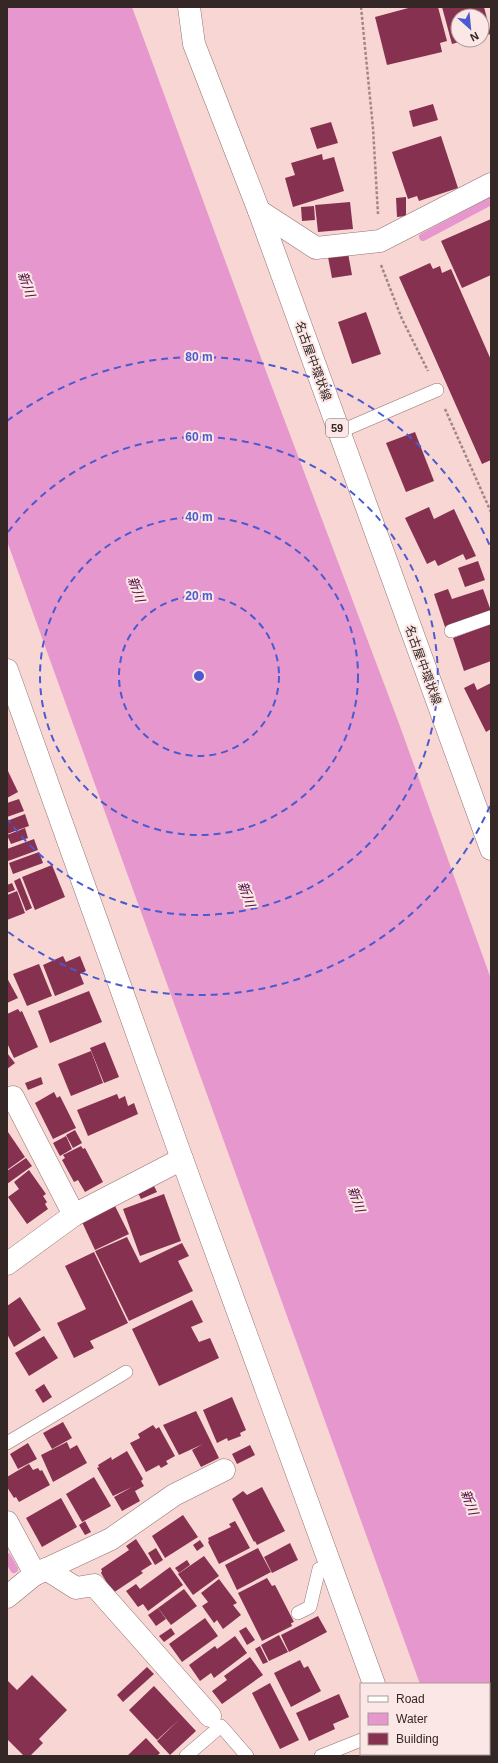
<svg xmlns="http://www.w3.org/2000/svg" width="498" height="1763" viewBox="0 0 498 1763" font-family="Arial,'Noto Sans JP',sans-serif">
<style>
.water{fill:#e697ce}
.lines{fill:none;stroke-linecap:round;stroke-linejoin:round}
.stream{stroke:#e697ce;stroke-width:8}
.building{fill:#85314f}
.service-casing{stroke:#917371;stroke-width:14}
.minor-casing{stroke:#917371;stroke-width:23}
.primary-casing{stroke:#917371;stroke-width:23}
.path{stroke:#a08786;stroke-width:2.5;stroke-dasharray:3 2;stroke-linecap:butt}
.service{stroke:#fff;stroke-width:13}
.minor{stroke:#fff;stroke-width:22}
.primary{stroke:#fff;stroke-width:22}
.ring{fill:none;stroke:#4a5acf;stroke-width:2;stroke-dasharray:7 5}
.labels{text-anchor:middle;stroke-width:4;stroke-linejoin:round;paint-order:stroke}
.shield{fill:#fbe7e5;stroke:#70615f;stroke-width:1}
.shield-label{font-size:11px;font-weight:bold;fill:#342726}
.street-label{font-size:12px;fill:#342726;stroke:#fbe7e5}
.water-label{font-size:13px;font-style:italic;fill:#510a42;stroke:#fbe7e5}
.centre{fill:#4a5acf;stroke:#fbe7e5;stroke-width:2}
.ring-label{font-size:12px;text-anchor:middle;font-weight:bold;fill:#4a5acf;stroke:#fbe7e5;stroke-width:4;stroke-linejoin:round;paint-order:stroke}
</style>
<rect width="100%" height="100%" fill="#f8d6d4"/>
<polygon class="water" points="7,7 132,7 255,342 397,718 491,979 491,1756 446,1756 446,1754 489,1754 489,1684 420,1684 7,541"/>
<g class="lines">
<g class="stream">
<polyline points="423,237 491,201"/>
<polyline points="7,1557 14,1569"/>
</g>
</g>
<g class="building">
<polygon points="412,7 438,7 447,41 440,43 442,52 387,65 375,17"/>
<polygon points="442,7 484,7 491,34 482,36 482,16 458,16 458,40 466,40 452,44"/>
<polygon points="433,104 438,120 413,127 409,111"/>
<polygon points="331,122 338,143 317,149 310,128"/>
<polygon points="441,136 458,188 419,201 417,196 408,199 392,152"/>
<polygon points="322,154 323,160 334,157 344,191 293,207 285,178 295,175 291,163"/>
<polygon points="406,197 406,216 397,217 396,198"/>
<polygon points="350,202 353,229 318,232 315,205"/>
<polygon points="314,206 315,220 302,221 301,207"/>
<polygon points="491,219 491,275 462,288 441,241"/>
<polygon points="348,253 352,275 332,278 328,257"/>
<polygon points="430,263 433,269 440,266 442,273 451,269 491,360 491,460 482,464 399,277"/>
<polygon points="366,312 381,354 352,364 338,322"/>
<polygon points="415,432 434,481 406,492 386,443"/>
<polygon points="429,507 434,519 454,509 476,556 466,560 463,554 438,566 435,560 427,564 405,518"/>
<polygon points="478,561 485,580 465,587 458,568"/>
<polygon points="448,589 452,599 483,589 491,611 445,627 434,594"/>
<polygon points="491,624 491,661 464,671 453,638"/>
<polygon points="474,683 477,690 491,683 491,729 486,732 464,688"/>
<polygon points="7,769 18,792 7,798"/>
<polygon points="19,799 24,811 7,817 7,803"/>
<polygon points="25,814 29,826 7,834 7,821"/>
<polygon points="25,828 28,838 11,844 7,835"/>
<polygon points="34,839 38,850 8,861 7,849"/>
<polygon points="39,852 43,863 13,874 9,863"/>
<polygon points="52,865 65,897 35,910 22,877"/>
<polygon points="20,878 32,908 26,911 14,881"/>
<polygon points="12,883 15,890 7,893 7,885"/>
<polygon points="17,891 25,913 7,920 7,895"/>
<polygon points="63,956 66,962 80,956 86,971 80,974 84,984 55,996 43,965"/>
<polygon points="39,964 52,996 27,1006 13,974"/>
<polygon points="7,978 18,998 7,1003"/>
<polygon points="89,991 102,1022 50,1043 38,1011"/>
<polygon points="18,1009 20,1012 22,1011 38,1047 14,1058 7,1043 7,1014"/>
<polygon points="105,1042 119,1077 104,1083 90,1048"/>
<polygon points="91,1051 103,1083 71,1096 58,1064"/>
<polygon points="7,1053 15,1063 7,1069"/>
<polygon points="41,1077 43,1084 28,1090 25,1083"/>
<polygon points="54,1092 57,1098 60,1096 76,1128 53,1139 35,1103"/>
<polygon points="117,1094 119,1099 125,1096 128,1106 134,1103 138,1114 88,1136 77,1110"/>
<polygon points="75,1130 82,1143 73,1148 66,1135"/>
<polygon points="8,1132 25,1157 7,1170 7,1133"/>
<polygon points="66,1136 72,1149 60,1156 53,1143"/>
<polygon points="81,1146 83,1149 85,1148 103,1182 85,1192 78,1180 74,1182 62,1160 65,1158 63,1155"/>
<polygon points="26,1158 32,1166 7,1184 7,1171"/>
<polygon points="29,1170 46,1194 43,1196 47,1202 45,1204 48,1209 27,1224 8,1197 19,1189 14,1182"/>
<polygon points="154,1186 157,1192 141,1199 138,1193"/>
<polygon points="164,1194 181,1241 140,1256 123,1209"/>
<polygon points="115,1206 129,1234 95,1250 82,1222"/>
<polygon points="127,1237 140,1263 182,1243 189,1256 178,1261 193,1291 129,1321 95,1251"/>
<polygon points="94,1252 128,1323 90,1341 94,1348 74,1358 57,1323 86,1309 65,1266"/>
<polygon points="20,1297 41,1330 14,1347 7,1334 7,1306"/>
<polygon points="192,1300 203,1322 191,1327 199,1342 210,1338 219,1358 159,1386 132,1329"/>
<polygon points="44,1336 58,1358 29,1376 15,1353"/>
<polygon points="44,1384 52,1397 43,1403 35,1390"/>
<polygon points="232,1397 246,1430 240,1433 241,1436 228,1441 227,1438 217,1443 203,1410"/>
<polygon points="196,1411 219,1458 201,1467 192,1450 203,1444 179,1455 163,1425"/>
<polygon points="63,1422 72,1438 52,1449 43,1433"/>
<polygon points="153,1425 156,1429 159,1427 175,1456 166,1461 168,1464 161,1468 159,1465 146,1472 130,1443 140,1438 138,1434"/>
<polygon points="67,1442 70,1449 77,1445 87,1463 53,1482 41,1455"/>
<polygon points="28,1443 37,1459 18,1469 10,1454"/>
<polygon points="250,1445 255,1455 237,1464 232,1454"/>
<polygon points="127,1451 143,1479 141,1481 144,1486 135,1491 140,1501 122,1511 114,1497 132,1487 113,1496 97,1468 99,1467 98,1465 111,1457 112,1460"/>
<polygon points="29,1464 33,1470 38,1468 40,1471 42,1470 50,1485 19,1502 16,1497 14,1498 7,1487 7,1477"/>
<polygon points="94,1477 111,1506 82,1522 66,1494"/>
<polygon points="262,1487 285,1531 257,1545 255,1541 254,1542 232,1499 243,1491 247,1495"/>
<polygon points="61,1498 77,1527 42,1547 26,1518"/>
<polygon points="183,1515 198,1537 165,1558 152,1536"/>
<polygon points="85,1521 91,1532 85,1535 79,1525"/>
<polygon points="235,1521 250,1548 219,1564 208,1542 209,1541 208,1538 231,1527 229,1524"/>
<polygon points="136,1539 152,1564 141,1571 143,1573 113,1593 101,1573 102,1571 101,1569 129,1550 126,1546"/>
<polygon points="200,1540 204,1546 197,1551 193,1545"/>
<polygon points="290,1543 298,1560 272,1573 264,1557"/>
<polygon points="156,1548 163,1560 155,1565 148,1553"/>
<polygon points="258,1548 271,1572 237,1590 225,1565"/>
<polygon points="204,1556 219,1576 193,1595 178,1574"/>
<polygon points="187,1560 190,1565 179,1573 175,1568"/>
<polygon points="170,1567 183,1585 148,1611 143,1604 138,1607 126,1591 136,1584 140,1589"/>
<polygon points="267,1578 272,1586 275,1585 294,1622 291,1623 292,1626 262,1641 238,1593"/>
<polygon points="219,1579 237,1603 233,1605 241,1615 223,1629 217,1620 214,1623 202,1606 208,1602 201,1593"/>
<polygon points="184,1589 197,1606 171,1625 158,1608"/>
<polygon points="158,1608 166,1619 156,1626 148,1615"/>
<polygon points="318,1616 327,1632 289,1652 281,1635"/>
<polygon points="205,1618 218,1636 182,1662 169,1644"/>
<polygon points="246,1627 255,1640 247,1645 239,1631"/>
<polygon points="171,1628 175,1634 164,1642 159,1636"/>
<polygon points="279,1635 288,1652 269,1661 261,1645"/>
<polygon points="235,1636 247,1653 214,1678 211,1673 200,1681 189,1665 215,1646 217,1649"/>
<polygon points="260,1646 268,1662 263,1664 255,1649"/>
<polygon points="250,1657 263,1675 222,1704 212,1691 227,1680 224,1676"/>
<polygon points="300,1660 304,1668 308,1666 321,1691 291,1707 274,1673"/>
<polygon points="147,1667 154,1674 123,1702 117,1695"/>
<polygon points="32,1675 67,1710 39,1739 43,1743 30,1756 24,1756 7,1739 7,1682 8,1681 17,1690"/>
<polygon points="270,1683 299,1740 280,1749 252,1693"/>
<polygon points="154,1686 196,1731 170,1755 157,1741 181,1718 157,1740 129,1710"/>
<polygon points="339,1694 349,1717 333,1724 335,1729 309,1741 296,1713"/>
<polygon points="146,1738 160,1753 157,1756 127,1756"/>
</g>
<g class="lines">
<g class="service-casing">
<g id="service">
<polyline points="339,432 437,390"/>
<polyline points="451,631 491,617"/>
<polyline points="7,1443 126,1372"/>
<polyline points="298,1613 310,1607 319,1569 331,1565"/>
<polyline points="186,1756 221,1726 247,1756"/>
<polyline points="321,1756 361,1740"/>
</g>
</g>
<g class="minor-casing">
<g id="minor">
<polyline points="259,211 316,248 380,241 491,184"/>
<polyline points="7,670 182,1159 374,1684"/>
<polyline points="7,1101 13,1097 74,1215"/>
<polyline points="7,1264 74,1215 182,1159"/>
<polyline points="7,1522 35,1574 7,1597"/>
<polyline points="46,1569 76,1588 94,1585 210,1716"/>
<polyline points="36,1574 111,1539 174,1495 224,1470"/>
<polyline points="399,1754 400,1756"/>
</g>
</g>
<g class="primary-casing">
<polyline id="primary" points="189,7 194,44 259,211 491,849"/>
</g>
<g class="path">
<polyline points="361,7 373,128 378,214"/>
<polyline points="381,265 402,319 428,371"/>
<polyline points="445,409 491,512"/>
</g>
<use href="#service" class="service"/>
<use href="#minor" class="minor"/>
<use href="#primary" class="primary"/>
</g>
<g class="ring">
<circle cx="199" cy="676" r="80"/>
<circle cx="199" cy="676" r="159"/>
<path d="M8 532A239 239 0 1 1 8 820"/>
<path d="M490 806A319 319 0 0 1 7 931M7 421A319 319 0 0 1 490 546"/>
</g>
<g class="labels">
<rect class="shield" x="326" y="419" width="22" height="18" rx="3"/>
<g class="shield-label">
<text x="337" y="432">59</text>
</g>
<g class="street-label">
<text transform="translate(313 361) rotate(70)" y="4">名古屋中環状線</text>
<text transform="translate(423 665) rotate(70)" y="4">名古屋中環状線</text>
</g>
<g class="water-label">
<text transform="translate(27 284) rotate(70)" y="5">新川</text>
<text transform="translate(137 589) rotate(70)" y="5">新川</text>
<text transform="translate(247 894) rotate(70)" y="5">新川</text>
<text transform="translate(357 1199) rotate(70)" y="5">新川</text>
<text transform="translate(470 1502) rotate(69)" y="5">新川</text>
</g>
</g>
<circle cx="199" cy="676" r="6" class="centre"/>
<g class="ring-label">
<text x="199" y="361">80 m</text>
<text x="199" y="441">60 m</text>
<text x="199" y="521">40 m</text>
<text x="199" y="600">20 m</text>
</g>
<rect width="498" height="1763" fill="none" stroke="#342726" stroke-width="16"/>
<rect x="360" y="1683" width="130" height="72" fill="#fbe7e5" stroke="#ab9a99"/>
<rect x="368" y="1696" width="20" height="6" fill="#ffffff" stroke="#ab9a99"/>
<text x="396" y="1703" font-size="12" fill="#342726">Road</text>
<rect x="368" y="1713" width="20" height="12" fill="#e697ce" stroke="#ab9a99"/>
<text x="396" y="1723" font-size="12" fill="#342726">Water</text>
<rect x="368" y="1733" width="20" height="12" fill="#85314f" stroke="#ab9a99"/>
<text x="396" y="1743" font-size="12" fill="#342726">Building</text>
<g transform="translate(470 28) rotate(153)"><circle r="19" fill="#fbe7e5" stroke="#ab9a99"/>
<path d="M0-3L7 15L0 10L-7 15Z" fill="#4a5acf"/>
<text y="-6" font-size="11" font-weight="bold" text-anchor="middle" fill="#342726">N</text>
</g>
</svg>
